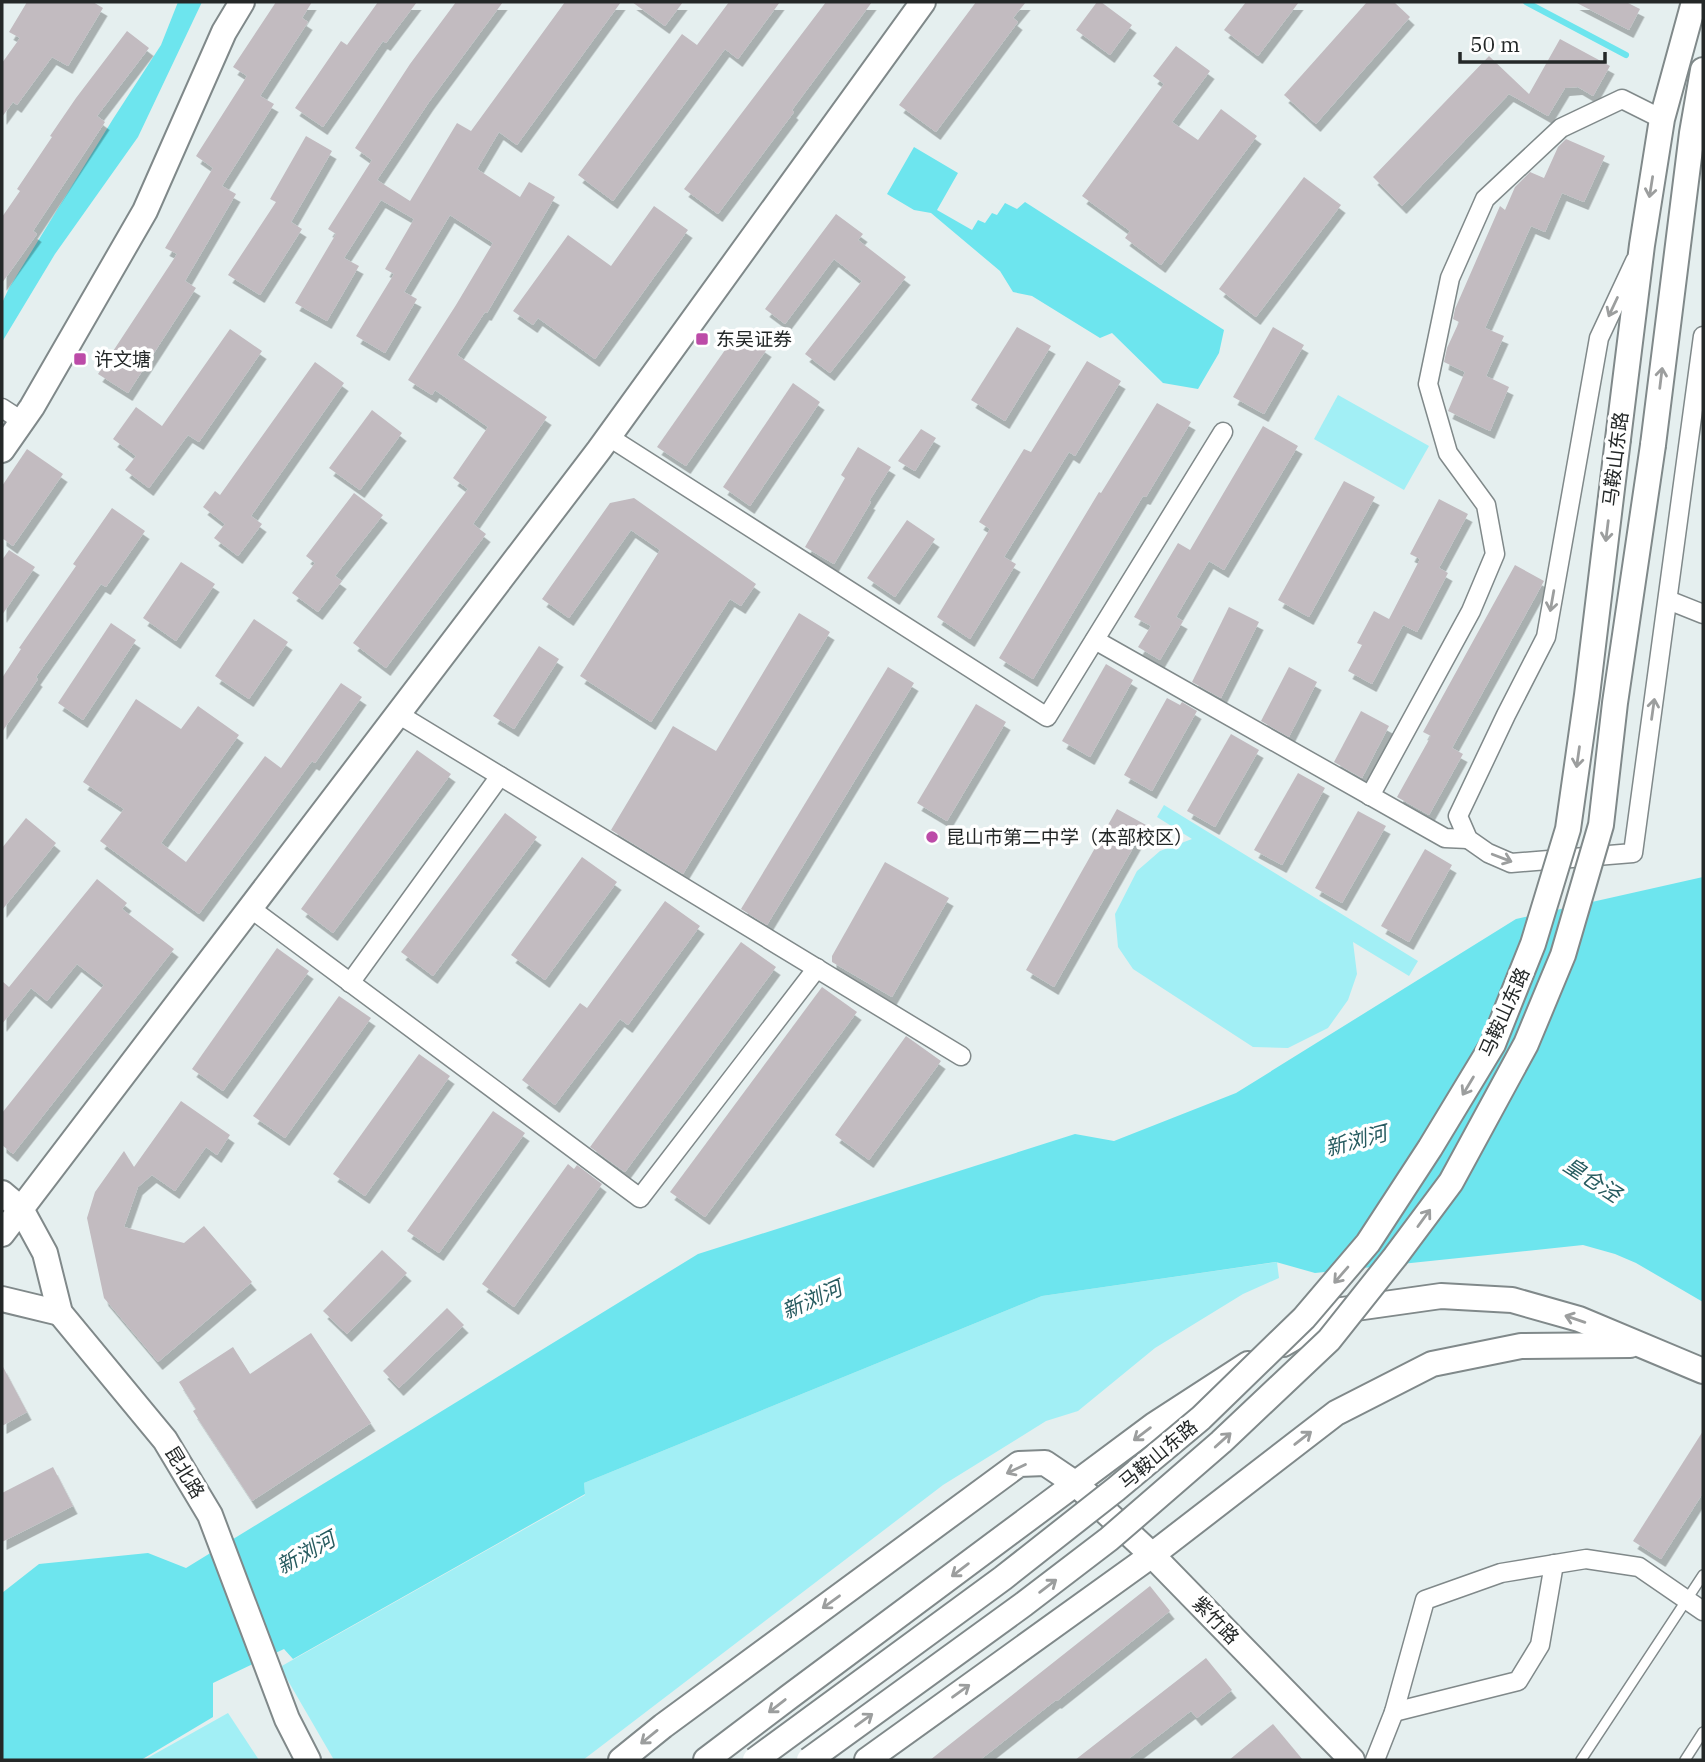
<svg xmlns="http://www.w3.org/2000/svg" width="1705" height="1762" viewBox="0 0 1705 1762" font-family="'IBM Plex Serif','Noto Sans SC',serif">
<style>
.green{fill:#a2eff5}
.water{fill:#6de5ee}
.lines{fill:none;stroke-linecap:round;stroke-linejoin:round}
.stream{stroke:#6de5ee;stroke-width:6}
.building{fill:#c2bbc0;filter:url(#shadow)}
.lane-casing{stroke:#80898a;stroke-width:12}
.street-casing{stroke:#80898a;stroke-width:21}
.secondary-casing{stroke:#80898a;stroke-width:28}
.lane{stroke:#fff;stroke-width:9}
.street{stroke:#fff;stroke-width:18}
.secondary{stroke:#fff;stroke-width:24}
.secondary-bridge-casing{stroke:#80898a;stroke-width:28;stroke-linecap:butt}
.secondary-bridge{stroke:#fff;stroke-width:24}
.oneway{stroke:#9c9e9e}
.poi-dot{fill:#bc4ba8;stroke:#fff;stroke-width:2.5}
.labels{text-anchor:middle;stroke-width:7;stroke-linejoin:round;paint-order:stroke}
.poi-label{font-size:19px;fill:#242828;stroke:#fff;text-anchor:start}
.street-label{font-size:19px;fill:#242828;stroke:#fff}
.water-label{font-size:21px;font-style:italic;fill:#275b5f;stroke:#fff}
</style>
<defs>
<filter id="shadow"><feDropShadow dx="4.5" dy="8" stdDeviation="0" flood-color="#0004"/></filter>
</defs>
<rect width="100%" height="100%" fill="#e5efef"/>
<g class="green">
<polygon points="1338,395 1429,446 1404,490 1314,439"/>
<polygon points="1164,805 1418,961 1409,976 1353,942 1357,974 1348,1000 1328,1028 1288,1048 1253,1047 1133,969 1118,947 1115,914 1137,871 1160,851 1192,839 1157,817"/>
<polygon points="1277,1262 1279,1278 1243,1294 1155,1348 1078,1411 1046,1421 943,1485 583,1760 334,1760 280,1667 585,1495 584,1483 1042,1296"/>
<polygon points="228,1713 259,1760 144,1760"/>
</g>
<g class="water">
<polygon points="178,2 202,2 138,137 55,254 2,342 2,303 9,288 113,119 161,45"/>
<polygon points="914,147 958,173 937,210 972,230 978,220 985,223 992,213 997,215 1005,203 1017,209 1025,202 1224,330 1219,353 1198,389 1163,383 1112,333 1100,338 1032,296 1013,292 1000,271 931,213 914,210 887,194"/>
<polygon points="1703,877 1703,1302 1636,1263 1615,1254 1583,1245 1315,1273 1276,1262 1042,1296 584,1483 585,1494 293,1659 284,1649 213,1683 213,1717 141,1760 2,1760 2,1593 39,1564 148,1553 186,1568 698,1254 1075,1134 1114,1141 1236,1093 1516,919"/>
</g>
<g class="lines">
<polyline class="stream" points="1526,2 1626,55"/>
</g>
<g class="building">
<polygon points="27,2 93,2 103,8 68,66 52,57 17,105 13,102 2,117 2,63 20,38 9,32"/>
<polygon points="276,2 312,2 302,18 308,22 260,96 274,104 222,186 236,194 185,281 196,288 128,393 98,374 177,254 165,248 213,168 196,156 247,76 233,67"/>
<polygon points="378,2 417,2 386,43 383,41 323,127 295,108 341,41 347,45"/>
<polygon points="456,2 503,2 429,102 377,180 410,201 457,123 471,131 565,2 621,2 517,145 499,132 477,169 520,197 529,182 555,197 487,313 485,312 457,355 547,417 473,524 486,534 386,668 353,643 468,489 453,478 488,427 435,390 432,395 408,380 456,305 493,243 450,215 404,292 417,299 385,353 356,336 394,274 385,269 414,219 381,200 344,258 359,266 327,321 295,303 336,234 328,229 372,160 355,148 410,64"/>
<polygon points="632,2 683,2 665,26"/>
<polygon points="729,2 780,2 738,59 725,49 613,201 578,175 682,34 697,45"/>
<polygon points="826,2 872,2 792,110 794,112 718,214 684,189"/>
<polygon points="976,2 1026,2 1013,18 1018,22 936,132 899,105"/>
<polygon points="1097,2 1101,2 1132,25 1110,55 1076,30"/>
<polygon points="1246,2 1299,2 1258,56 1224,30"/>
<polygon points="1367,2 1394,2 1410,17 1316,124 1284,95"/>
<polygon points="1575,2 1626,2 1640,9 1629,30"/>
<polygon points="127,31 149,48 97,116 105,122 33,231 37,234 2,283 2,217 20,191 17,189 52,137 50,136 76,98"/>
<polygon points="1560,39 1610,66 1593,96 1578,87 1565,88 1548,116 1509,94 1402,206 1373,177 1489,56 1529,94"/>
<polygon points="1176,46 1210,71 1172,122 1198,140 1221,109 1257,136 1161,265 1125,238 1130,231 1082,196 1164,84 1153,76"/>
<polygon points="306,136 332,151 291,222 302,229 260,295 228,275 276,202 270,199"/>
<polygon points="1566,139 1605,156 1584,202 1562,193 1545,232 1531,226 1485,328 1504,336 1486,376 1509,387 1490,431 1448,411 1465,372 1444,362 1447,348 1459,322 1453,319 1455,309 1500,206 1505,210 1515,187 1530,172 1544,178 1558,147"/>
<polygon points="1304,177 1341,205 1256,317 1219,289"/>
<polygon points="654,206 688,230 595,359 538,318 533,325 513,311 568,235 611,266"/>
<polygon points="836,214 863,234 858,240 906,277 830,373 805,354 862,281 834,259 785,324 765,309"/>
<polygon points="1017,327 1051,346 1005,421 971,400"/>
<polygon points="1273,327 1304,345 1264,414 1233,397"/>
<polygon points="230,329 262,351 199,442 188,435 149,488 125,470 136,456 113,439 136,407 162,426"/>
<polygon points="739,330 767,349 686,466 657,447"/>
<polygon points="1087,361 1121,381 1075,456 1069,452 1004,557 1016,564 970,639 937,617 990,529 979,522 1024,449 1031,452"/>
<polygon points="315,362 344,383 251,516 262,524 238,556 214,538 225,524 203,507 215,491 220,495"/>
<polygon points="793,383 820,402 750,506 723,487"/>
<polygon points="1157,403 1191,422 1146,497 1143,496 1033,679 999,658 1099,492 1101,493"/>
<polygon points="372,410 402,433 360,490 329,468"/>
<polygon points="1263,426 1298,446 1224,570 1209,561 1176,617 1183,621 1160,660 1138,647 1151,626 1134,617 1178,543 1190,550"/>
<polygon points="921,429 936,438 915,471 898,461"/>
<polygon points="858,447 891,467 869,501 871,502 834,564 805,547 845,478 841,475"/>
<polygon points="27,449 63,474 13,546 2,538 2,486"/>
<polygon points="1344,481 1375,497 1309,617 1278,600"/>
<polygon points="354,493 383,515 335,576 342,581 318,612 292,593 315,563 306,556"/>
<polygon points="634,498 756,584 741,606 730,599 651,722 580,676 660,550 631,530 569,618 542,599 610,503"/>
<polygon points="1439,499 1468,514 1439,568 1448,573 1417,632 1403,625 1372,684 1348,671 1362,645 1357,643 1374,611 1389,619 1420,559 1410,554"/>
<polygon points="112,508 145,531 106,587 101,584 36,677 38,679 2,732 2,678 21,649 19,648 76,566 73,564"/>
<polygon points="907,520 935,539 895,597 867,578"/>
<polygon points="9,550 35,567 2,615 2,560"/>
<polygon points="181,562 215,584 176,641 143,618"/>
<polygon points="1515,565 1544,581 1452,748 1463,754 1429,815 1397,797 1431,736 1423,732"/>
<polygon points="1229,607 1259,622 1221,698 1192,682"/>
<polygon points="799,613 830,632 683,874 611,830 673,726 716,751"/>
<polygon points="254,619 288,642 249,699 215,676"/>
<polygon points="111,623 136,640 83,720 58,703"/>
<polygon points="539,646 559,659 514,729 493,716"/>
<polygon points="1106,664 1133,680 1090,757 1062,741"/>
<polygon points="888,667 914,683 767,925 741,909"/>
<polygon points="1289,667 1317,682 1289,737 1261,721"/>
<polygon points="341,683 362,697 315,763 312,761 199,914 100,841 124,809 83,782 136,699 181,729 198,706 239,735 161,843 186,862 265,756 281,768"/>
<polygon points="1167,698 1180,705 1182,702 1197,711 1152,791 1124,775"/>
<polygon points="976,704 1006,722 947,821 917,803"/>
<polygon points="1361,711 1389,726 1362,778 1334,762"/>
<polygon points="1231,734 1259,750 1215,827 1187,811"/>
<polygon points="417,750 451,774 333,933 301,909"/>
<polygon points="1298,773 1325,788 1282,865 1254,850"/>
<polygon points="1117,809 1146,825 1054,987 1026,970"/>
<polygon points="1358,811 1386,826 1342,903 1315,888"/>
<polygon points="505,813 537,837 433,976 401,952"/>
<polygon points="26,818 56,843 2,910 2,848"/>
<polygon points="1425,849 1452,865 1409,942 1381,926"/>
<polygon points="582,857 617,882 545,980 511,955"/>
<polygon points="885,862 949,898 892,997 832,962 832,956"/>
<polygon points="97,879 127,903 122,909 174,949 13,1154 2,1145 2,1113 104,985 77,964 47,1001 31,988 2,1024 2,981 9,987"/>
<polygon points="665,901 700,926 628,1025 620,1019 555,1105 522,1080 580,1003 587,1008"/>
<polygon points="741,942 776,967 625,1172 590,1147"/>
<polygon points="277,948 309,971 223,1091 192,1069"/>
<polygon points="822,987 857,1012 705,1217 670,1192"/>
<polygon points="339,996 371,1018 285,1138 253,1116"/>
<polygon points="906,1036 941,1061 869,1160 835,1135"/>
<polygon points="419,1054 450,1076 365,1196 333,1174"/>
<polygon points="181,1101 230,1135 217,1155 206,1147 175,1191 152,1175 138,1187 124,1227 184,1243 204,1226 252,1282 158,1362 104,1298 87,1218 95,1192 124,1151 134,1167"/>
<polygon points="493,1111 525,1133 439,1253 407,1231"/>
<polygon points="568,1164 574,1169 577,1165 602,1184 514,1307 482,1284"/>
<polygon points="382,1250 407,1273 347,1334 323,1311"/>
<polygon points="447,1308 464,1325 399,1388 383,1371"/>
<polygon points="311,1333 371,1423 252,1501 193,1411 196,1409 179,1382 233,1347 250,1374"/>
<polygon points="2,1365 27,1412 2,1426"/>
<polygon points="1703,1431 1703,1493 1661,1559 1633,1541"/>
<polygon points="53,1467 73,1506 2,1542 2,1493"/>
<polygon points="1150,1586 1170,1611 1057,1701 1056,1700 980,1760 930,1760"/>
<polygon points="1206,1658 1232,1690 1197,1718 1191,1711 1127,1760 1075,1760"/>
<polygon points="1273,1724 1303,1760 1229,1760"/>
</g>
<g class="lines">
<g class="lane-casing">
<g id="lane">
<polyline points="1581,1760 1703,1575"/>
<polyline points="1685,1760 1703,1732"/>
</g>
</g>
<g class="street-casing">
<g id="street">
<polyline points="1635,261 1599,338 1546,637 1506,715 1458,816 1468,839 1488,853 1511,863 1633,853 1703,336"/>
<polyline points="2,408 22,421"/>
<polyline points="609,437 1047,717 1223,432"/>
<polyline points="1668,600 1703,614"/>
<polyline points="1095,640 1445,838 1468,839"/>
<polyline points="398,714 961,1056"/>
<polyline points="1370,796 1471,611 1495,554 1486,505 1448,453 1428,384 1450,278 1485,199 1561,128 1622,99 1662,119"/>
<polyline points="250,908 640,1198 817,968"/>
<polyline points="350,983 500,776"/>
<polyline points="1394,1712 1518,1681 1540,1645 1554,1564"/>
<polyline points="1375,1760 1394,1712 1425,1600 1501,1573 1586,1559 1639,1567 1703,1611"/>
</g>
</g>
<g class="secondary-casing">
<g id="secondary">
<polyline points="1618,439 1642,245 1662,119 1694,2"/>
<polyline points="1653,445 1692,133 1703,70"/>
<polyline points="2,450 32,407 145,211 224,32 242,2"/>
<polyline points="2,1193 21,1209 45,1253 60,1313 165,1440 210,1515 287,1719 308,1760"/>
<polyline points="2,1234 599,450 923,2"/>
<polyline points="2,1299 60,1313"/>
<polyline points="1283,1344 1342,1310 1441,1296 1512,1300 1579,1319 1703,1371"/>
<polyline points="621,1760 663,1726 1019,1464 1045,1463 1076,1484 1152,1555 1352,1760"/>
<polyline points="706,1760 789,1697 1154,1425 1248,1364"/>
<polyline points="867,1760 1152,1555 1336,1413 1432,1364 1521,1346 1630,1345"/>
</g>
</g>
<use href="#lane" class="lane"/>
<use href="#street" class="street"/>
<use href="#secondary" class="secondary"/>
<g class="secondary-bridge-casing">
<g id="secondary-bridge">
<polyline points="755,1760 1003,1578 1116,1489 1201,1418 1304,1318 1368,1243 1430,1148 1493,1044 1533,944 1568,829 1587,695 1618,439"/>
<polyline points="809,1760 1024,1604 1109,1539 1221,1442 1329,1340 1395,1257 1451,1182 1526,1044 1563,955 1601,825 1615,703 1653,445"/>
</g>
</g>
<use href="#secondary-bridge" class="secondary-bridge"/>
</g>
<defs><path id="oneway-shaft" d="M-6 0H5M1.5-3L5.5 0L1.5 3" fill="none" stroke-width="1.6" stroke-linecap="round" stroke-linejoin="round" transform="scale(1.75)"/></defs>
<g class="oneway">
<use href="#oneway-shaft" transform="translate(1651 187) rotate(99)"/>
<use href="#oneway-shaft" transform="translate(1613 307) rotate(115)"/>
<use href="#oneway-shaft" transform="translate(1661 378) rotate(-83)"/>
<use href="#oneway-shaft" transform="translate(1607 531) rotate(97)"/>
<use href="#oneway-shaft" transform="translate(1552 601) rotate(100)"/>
<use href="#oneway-shaft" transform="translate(1653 709) rotate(-82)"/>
<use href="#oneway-shaft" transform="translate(1578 757) rotate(98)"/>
<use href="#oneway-shaft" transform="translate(1502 858) rotate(21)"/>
<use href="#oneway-shaft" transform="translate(1468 1086) rotate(121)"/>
<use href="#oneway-shaft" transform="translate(1424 1218) rotate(-54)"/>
<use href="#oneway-shaft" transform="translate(1341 1275) rotate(131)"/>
<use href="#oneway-shaft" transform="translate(1575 1319) rotate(-161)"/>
<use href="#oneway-shaft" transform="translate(1142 1434) rotate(143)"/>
<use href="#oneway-shaft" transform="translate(1303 1438) rotate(-38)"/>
<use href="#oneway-shaft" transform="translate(1223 1440) rotate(-42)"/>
<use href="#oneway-shaft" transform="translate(1016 1469) rotate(154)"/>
<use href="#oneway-shaft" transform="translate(960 1570) rotate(143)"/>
<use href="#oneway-shaft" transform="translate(1048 1586) rotate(-37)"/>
<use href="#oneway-shaft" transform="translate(831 1602) rotate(144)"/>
<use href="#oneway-shaft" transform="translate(961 1691) rotate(-36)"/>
<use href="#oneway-shaft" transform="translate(777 1706) rotate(142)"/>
<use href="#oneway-shaft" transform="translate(864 1720) rotate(-36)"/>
<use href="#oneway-shaft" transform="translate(649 1737) rotate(141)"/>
</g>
<g class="poi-dot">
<rect x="695" y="332" width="14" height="14" rx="3.5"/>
<rect x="73" y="352" width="14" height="14" rx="3.5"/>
<circle cx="932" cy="837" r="7"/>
</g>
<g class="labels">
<g class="poi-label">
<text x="716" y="346">东吴证券</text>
<text x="94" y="366">许文塘</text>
<text x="946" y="844">昆山市第二中学（本部校区）</text>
</g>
<g class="street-label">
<text transform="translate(1615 459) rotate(-83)" y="7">马鞍山东路</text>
<text transform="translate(1504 1012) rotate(-66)" y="7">马鞍山东路</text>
<text transform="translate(1158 1454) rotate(-40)" y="7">马鞍山东路</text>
<text transform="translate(185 1472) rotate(59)" y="7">昆北路</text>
<text transform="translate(1216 1620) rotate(46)" y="7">紫竹路</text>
</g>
<g class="water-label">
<text transform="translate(1356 1141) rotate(-15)" y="7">新浏河</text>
<text transform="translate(1592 1180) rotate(33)" y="7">皇仓泾</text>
<text transform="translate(812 1300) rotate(-24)" y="7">新浏河</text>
<text transform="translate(306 1553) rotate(-29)" y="7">新浏河</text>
</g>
</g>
<rect width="1705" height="1762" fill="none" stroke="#242828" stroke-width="7"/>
<path d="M1460 52v10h145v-10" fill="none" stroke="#242828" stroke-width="3.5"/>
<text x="1470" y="52" font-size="21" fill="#242828" stroke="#ffffff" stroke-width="5" paint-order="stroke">50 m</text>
</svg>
